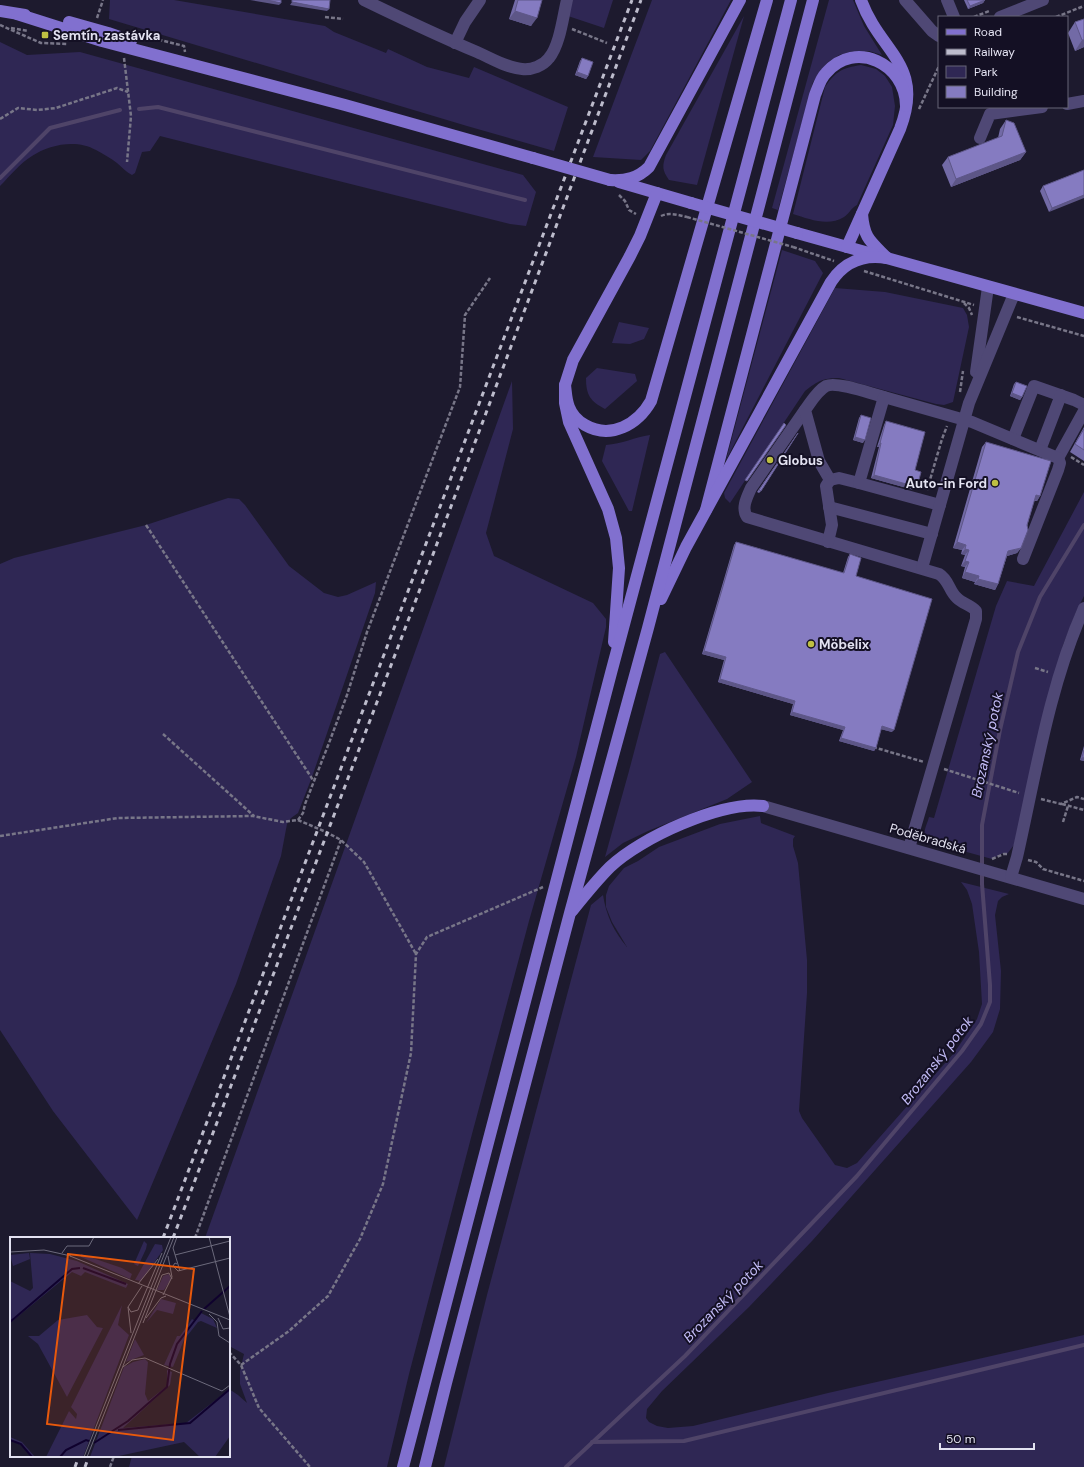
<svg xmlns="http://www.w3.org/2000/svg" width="1084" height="1467" viewBox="0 0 1084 1467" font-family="'DM Sans',sans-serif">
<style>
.green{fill:#2f2754}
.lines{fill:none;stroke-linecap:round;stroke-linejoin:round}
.stream{stroke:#4f4468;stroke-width:4}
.path{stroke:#787688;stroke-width:2.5;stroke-dasharray:4 2;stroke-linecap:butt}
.minor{stroke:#4f4875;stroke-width:12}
.major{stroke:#8170cf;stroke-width:12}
.rail{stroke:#bdbccc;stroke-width:3;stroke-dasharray:5 5;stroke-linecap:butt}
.path-bridge{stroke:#787688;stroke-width:2.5;stroke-dasharray:4 2;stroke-linecap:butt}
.major-bridge{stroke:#8170cf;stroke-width:12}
.wall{fill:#726aa6}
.shaded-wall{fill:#5d5687}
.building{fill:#857bc1;stroke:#5d5687}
.poi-dot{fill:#bebf42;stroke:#141024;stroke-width:1.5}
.labels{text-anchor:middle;stroke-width:4;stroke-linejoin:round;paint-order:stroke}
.poi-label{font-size:13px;font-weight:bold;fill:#e3e2f1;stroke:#141024;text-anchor:start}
.street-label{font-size:13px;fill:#e3e2f1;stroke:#141024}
.water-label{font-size:14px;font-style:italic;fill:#c4bdf8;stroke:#141024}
.inset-river{fill:none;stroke:#0f012d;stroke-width:2}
.inset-road{fill:none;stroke:#6c6a7c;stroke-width:1}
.view{fill:#e8590c;fill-opacity:0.15;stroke:#e8590c;stroke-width:2}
.inset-edge{fill:none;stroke:#e3e2f1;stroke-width:2}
</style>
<rect width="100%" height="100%" fill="#1d1a2e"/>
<g class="green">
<polygon points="110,0 174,0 325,26 334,32 386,53 388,49 427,67 469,78 474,67 568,107 554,151 467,126 109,19"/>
<polygon points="573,0 613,0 604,28 568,16"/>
<polygon points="652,0 731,0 650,151 641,160 593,157"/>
<polygon points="829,0 853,0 864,26 882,55 869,51 853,51 839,55 827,63 813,82 778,210 772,208"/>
<path d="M744 16 697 185 669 180C662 170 662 166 666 155Z"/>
<path d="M0 42 27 55 80 52 523 175 536 192 526 226 510 224 160 136 150 151 142 152 135 173 132 175C126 172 122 167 117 163 111 158 103 154 96 150 77 139 50 144 32 156 20 163 10 176 0 186Z"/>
<path d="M861 65 876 69 885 76 892 87 895 106 893 125 857 205C851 208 849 214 844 217 828 227 809 219 793 214L825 87C836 71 842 68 861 65Z"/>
<polygon points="782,250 815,261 823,273 726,460"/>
<path d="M835 288 885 292 963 308 967 315 969 327 953 402 944 405 936 404 839 378C823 378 818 381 805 391L730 503 725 498 724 493Z"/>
<polygon points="619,322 649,328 644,339 630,344 612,343"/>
<path d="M597 368 635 374 637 381 605 409C590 401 586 395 586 378Z"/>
<polygon points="512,381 513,429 486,533 494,556 593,603 606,619 606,627 576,757 529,921 472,1134 409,1374 387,1467 129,1467 132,1456 229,1456 229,1389 238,1395 247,1403 240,1384 240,1371 244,1354 231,1347 229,1343 229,1238 205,1238"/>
<path d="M650 435 632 511H629L602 461 606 445C622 444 635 437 650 435Z"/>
<path d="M1084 492V596L1076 612 1063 645 1014 845 1007 854 1003 853 992 859 927 841C921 834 927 825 929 817L934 818 996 606 1007 581 1034 586Z"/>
<polygon points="228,498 239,499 245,505 289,566 324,593 338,597 347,595 376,582 375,593 312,777 298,813 291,818 287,824 281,856 236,984 137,1220 53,1111 0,1030 0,564 14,558 146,525"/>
<polygon points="665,652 752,782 727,799 648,831 623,843 605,857 629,771 660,654"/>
<path d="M760 816 761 823 795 836 793 839V846L798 863 807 960V993L799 1111 802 1118 835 1165 847 1168 857 1163 954 1053 977 1019 982 1004 979 952 972 904 967 890 961 882 1009 894 1002 897 998 901 995 915 1001 971 1000 1009 993 1032 971 1062 812 1241 749 1307 662 1391 647 1409 646 1418 649 1422 657 1426 668 1428 693 1426 828 1393 1084 1335V1467H444L487 1295 591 905 603 895C606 915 614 932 627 947L612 922 606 907V895L609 886 624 868 638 861 659 847 720 824Z"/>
</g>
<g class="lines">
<g class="stream">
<polyline points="139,109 158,107 525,200"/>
<polyline points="0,178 50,128 120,110"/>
<polyline points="592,1442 684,1441 1084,1345"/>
<polyline points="566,1467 685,1356 857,1176 962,1051 981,1024 990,1002 990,985 982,884 982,825 1000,730 1018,652 1040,597 1084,525"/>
</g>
<g class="path">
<polyline points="325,17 343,19"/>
<polyline points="974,17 989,11"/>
<polyline points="1056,17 1084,6"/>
<polyline points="97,18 103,0"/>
<polyline points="0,25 41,43 68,44"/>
<polyline points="11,28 28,31"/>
<polyline points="572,29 607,43"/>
<polyline points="141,35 184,46 185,52"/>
<polyline points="124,58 131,116 127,162"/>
<polyline points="919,109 939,66"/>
<polyline points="0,119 18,108 37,110 56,108 117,88 128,92"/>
<polyline points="619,195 625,201 629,210 636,214"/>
<path d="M661 216C669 212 678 215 687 217"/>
<polyline points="793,247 834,261"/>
<polyline points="864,271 974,305"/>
<polyline points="964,303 969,308 972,315"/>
<polyline points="1017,317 1084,336"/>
<polyline points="960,392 963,371"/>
<polyline points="1071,457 1084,465"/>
<polyline points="927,490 942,439 947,426"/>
<polyline points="146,525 313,780"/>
<polyline points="1035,668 1048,672"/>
<polyline points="163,734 254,816"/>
<polyline points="873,747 924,762"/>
<polyline points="944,769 1019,793"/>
<polyline points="1041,799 1061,804 1077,797 1084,799"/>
<polyline points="1062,804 1084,810"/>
<polyline points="298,820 303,813 305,804 329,743 347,695 367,632 460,387 465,315 490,278"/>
<polyline points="1063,822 1068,806"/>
<polyline points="0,836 118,818 253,816 283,822 298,820 326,832 341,840 364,862 416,954"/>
<polyline points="992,859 1004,854 1007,854"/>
<polyline points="1028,860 1036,862 1043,869 1084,881"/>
<polyline points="195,1238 341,840"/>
<polyline points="229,1352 241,1365 259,1408 310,1467"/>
<polyline points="241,1365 289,1331 328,1296 360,1239 383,1184 411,1053 416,954 427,937 543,887"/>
<polyline points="110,1467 114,1456"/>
</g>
<g class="minor">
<path d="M364 0C401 18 439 36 477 52 491 58 507 68 522 69 532 70 543 66 549 58 560 45 563 16 567 0"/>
<polyline points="905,0 932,31 939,36"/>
<polyline points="947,0 954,17"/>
<polyline points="1000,17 1043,0"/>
<polyline points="455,43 465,22 480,0"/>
<polyline points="1067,104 1084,101"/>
<polyline points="980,138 990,114 1042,107"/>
<polyline points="976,372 988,287"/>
<path d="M805 410 751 488C747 497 741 508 747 517L939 574C949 580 949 591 957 598 963 604 971 605 976 611V619L909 848"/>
<polyline points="1013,439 1034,386 1074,400 1084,405"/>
<polyline points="1040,450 1061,395"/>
<polyline points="1058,458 1084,411"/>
<path d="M859 483 839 478 830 480 819 461 805 410C811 402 817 391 826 386 837 381 871 394 884 397"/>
<polyline points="940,505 859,483 884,397 972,422 1058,458 1060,463 1058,470 1023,559"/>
<polyline points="829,507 932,534"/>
<polyline points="828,542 832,525 826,486 830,480"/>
<polyline points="922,568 969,403 1014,294"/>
<polyline points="763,806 1084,899"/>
<path d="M1011 877 1017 857C1036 773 1049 687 1084 608"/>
</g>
<g class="major">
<polyline points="0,11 25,15"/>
<polyline points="17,14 102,41 345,105 533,158"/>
<polyline points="69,22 108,33 131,41"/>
<path d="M610 180C626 181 638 178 649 167L740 0"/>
<polyline points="619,182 691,203"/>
<path d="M862 214C864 238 870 241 886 257"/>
<polyline points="797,233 1084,313"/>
<path d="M847 247 900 129C925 64 880 53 861 0"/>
<path d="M565 385C566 392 566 400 569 407 572 415 578 421 585 425 611 440 638 424 651 401L767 0"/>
<path d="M706 510 815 95C818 88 820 79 826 73 855 39 906 64 906 106"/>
<path d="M661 599 686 547 831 282C844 262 864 254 887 258"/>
<polyline points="614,642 619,568 616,538 608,509 569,422 565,403 565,385 573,360 630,256 640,236 657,193"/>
<path d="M572 911C584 896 596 881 610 867 640 838 721 801 763 806"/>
<polyline points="403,1467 611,673 791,0"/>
<polyline points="425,1467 446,1383 570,913 648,628 813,0"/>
</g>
<g class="rail">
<polyline points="163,1238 632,0"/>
<polyline points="173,1238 417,597 641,0"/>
<polyline points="75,1467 79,1456"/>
<polyline points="85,1467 89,1456"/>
</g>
<polyline class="path-bridge" points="687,217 793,247"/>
<g class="major-bridge">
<polyline points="533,158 610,180"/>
<polyline points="691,203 797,233"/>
</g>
</g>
<g class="wall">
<polygon points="515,0 542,0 531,26 509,19"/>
<polygon points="964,0 985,0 983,3 968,9"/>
<polygon points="1084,19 1084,47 1075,51 1068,33 1075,22"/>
<polygon points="582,58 588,76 586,79 575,75 580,61"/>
<polygon points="1006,120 1026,152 1020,160 951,187 942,165 948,157 998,138 1000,129"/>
<polygon points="1084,170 1049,212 1040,191 1043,186"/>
<polygon points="1016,382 1022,397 1020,400 1010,396 1014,384"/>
<polygon points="861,415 863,443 853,440 859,418"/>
<polygon points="886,421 915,470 917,487 914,490 871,478 879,447 877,447 884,425"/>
<polygon points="1084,427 1084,461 1070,452"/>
<polygon points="798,433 761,491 759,493 757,492"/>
<polygon points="986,442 1040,496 1037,501 1034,501 1021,548 1017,553 1007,556 998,584 995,590 974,584 975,582 962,578 965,567 961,566 965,555 961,554 962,550 953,548 982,447"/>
<polygon points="736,542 843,573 848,557 850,554 892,732 881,729 876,748 874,751 839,741 843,730 790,715 793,704 718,682 724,660 702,654 734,545"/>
<polygon points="1084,746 1084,761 1080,760"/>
</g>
<g class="shaded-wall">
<polygon points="250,0 267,0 281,3 279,5"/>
<polygon points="985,0 983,3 968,9 970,6"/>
<polygon points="292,2 329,9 327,11 290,5"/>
<polygon points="515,11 537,18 531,26 509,19"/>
<polygon points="1082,40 1084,40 1084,47 1075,51"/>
<polygon points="577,72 588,76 586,79 575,75"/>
<polygon points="1026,152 1020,160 951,187 956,179"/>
<polygon points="1084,195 1084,198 1049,212 1052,208"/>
<polygon points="1012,393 1022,397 1020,400 1010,396"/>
<polygon points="855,437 865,440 863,443 853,440"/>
<polygon points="880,443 881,443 879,447 877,447"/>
<polygon points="874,475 917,487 914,490 871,478"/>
<polygon points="1036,495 1040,496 1037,501 1032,500"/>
<polygon points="957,542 966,545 962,550 953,548"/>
<polygon points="1021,548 1017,553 1004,557 1008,551"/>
<polygon points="965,549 969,550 965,555 961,554"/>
<polygon points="965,561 969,562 965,567 961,566"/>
<polygon points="965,572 979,576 975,582 962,578"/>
<polygon points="978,579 998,584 995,590 974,584"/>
<polygon points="704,651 726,657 724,660 702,654"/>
<polygon points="720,679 795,701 793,704 718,682"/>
<polygon points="792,712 845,727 843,730 790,715"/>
<polygon points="882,726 894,730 892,732 880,729"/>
<polygon points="841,738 876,748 874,751 839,741"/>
<polygon points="1082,757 1084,758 1084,761 1080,760"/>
</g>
<g class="building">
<polygon points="267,0 281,0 281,3"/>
<polygon points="292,0 330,0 329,9 292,2"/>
<polygon points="518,0 542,0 537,18 515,11"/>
<polygon points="967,0 985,0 970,6"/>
<polygon points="1084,19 1084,40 1082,40 1075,22"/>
<polygon points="582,58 593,62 588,76 577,72"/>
<polygon points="1006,120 1014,123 1026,152 956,179 948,157 1002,136"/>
<polygon points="1084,170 1084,195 1052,208 1043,186"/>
<polygon points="1016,382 1027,386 1022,397 1012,393"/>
<polygon points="861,415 871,418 865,440 855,437"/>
<polygon points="886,421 925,432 915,470 921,472 917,487 874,475 881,443 880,443"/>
<polygon points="784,423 786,425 747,481 745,480"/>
<polygon points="1084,429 1084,450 1075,444"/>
<polygon points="798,433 761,491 759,490"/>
<polygon points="986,442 1051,461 1040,496 1036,495 1027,525 1028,530 1021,548 1008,551 998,584 978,579 979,576 965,572 969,562 965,561 969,550 965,549 966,545 957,542"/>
<polygon points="736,542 844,573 850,554 861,558 856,576 932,599 894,730 882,726 876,748 841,738 845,727 792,712 795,701 720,679 726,657 704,651"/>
<polygon points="1084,750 1084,758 1082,757"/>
</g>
<g class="poi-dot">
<rect x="41" y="31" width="8" height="8" rx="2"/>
<circle cx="770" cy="460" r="4"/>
<circle cx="995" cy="483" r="4"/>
<circle cx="811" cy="644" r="4"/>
</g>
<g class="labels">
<g class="poi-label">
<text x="53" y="40">Semtín, zastávka</text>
<text x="778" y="465">Globus</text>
<text x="987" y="488" text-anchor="end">Auto-in Ford</text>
<text x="819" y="649">Möbelix</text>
</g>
<g class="street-label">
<text transform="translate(928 838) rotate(16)" y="5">Poděbradská</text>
</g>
<g class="water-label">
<text transform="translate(987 745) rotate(-78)" y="5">Brozanský potok</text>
<text transform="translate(937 1060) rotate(-52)" y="5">Brozanský potok</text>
<text transform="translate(723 1301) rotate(-46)" y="5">Brozanský potok</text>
</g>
</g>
<g transform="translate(10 1237)">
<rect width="220" height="220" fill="#1d1a2e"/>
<path d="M134 4 137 7 136 12 128 29 124 27ZM145 7 152 8 153 13 131 44 125 43ZM19 16 20 22 3 29 0 18ZM20 16 40 17 67 24 118 47 116 51 75 35 71 39 62 35 0 86V44L20 54 23 51ZM71 17 112 31 122 37 120 42 71 20ZM159 37 161 42 154 53H147L153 39ZM151 62 166 66 163 77 147 73 136 86ZM112 68 108 88 119 98 73 220H36L59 174 66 182 67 177 61 170ZM191 76 203 82 207 91 191 84 188 85 174 103 163 130 154 128 167 99H170L182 82 185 84ZM77 78 87 90 93 91 57 160 28 107 18 99H29L48 83ZM125 102 134 118 116 125ZM135 122 138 125 135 157 138 164 157 149V133L162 135 160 148 113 191 176 186 220 152V199L205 220H190L174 205 104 220H80L114 130 123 125ZM0 200 12 205 25 220H21L11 208 0 203Z" fill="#2f2754"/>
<path class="inset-river" d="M73 31 116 47M194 72 220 49M0 85 62 32 70 31M108 193 180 186 220 152M0 203 11 207 22 220M84 206 118 184 157 150 160 127 167 107 192 74M50 220 56 213 76 203 79 204"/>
<path class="inset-road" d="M167 0 163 11 170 34M199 0 220 80M0 15 34 13 61 19M52 16 57 9H79L84 0M165 18 220 4M60 19 220 83M167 27 165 26 163 29 168 34 220 21M128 47 148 22M153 58 162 40 158 19M118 70 121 75 128 73 152 16M199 77 207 85 209 99 220 106M136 81 151 61 156 59M208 81 213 92 220 91M133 86 152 38 159 36 162 42M121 96 118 70 132 49M135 121 212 154 220 148M113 130 122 123 135 121M74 220 161 0M77 220 164 0"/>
<path class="view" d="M58 17 184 32 163 203 37 187Z"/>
<rect width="220" height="220" class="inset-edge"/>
</g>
<rect x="938" y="16" width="130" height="92" fill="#141024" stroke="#676476"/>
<rect x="946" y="29" width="20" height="6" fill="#8170cf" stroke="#676476"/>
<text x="974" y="36" font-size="12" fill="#e3e2f1">Road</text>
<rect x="946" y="49" width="20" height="6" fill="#bdbccc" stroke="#676476"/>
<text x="974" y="56" font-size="12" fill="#e3e2f1">Railway</text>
<rect x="946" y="66" width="20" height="12" fill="#2f2754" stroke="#676476"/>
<text x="974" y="76" font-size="12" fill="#e3e2f1">Park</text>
<rect x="946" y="86" width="20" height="12" fill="#857bc1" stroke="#676476"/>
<text x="974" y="96" font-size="12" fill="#e3e2f1">Building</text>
<path d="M940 1443v6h94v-6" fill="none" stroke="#e3e2f1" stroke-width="2"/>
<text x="946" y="1443" font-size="12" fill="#e3e2f1" stroke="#141024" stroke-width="3" paint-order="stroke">50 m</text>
</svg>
